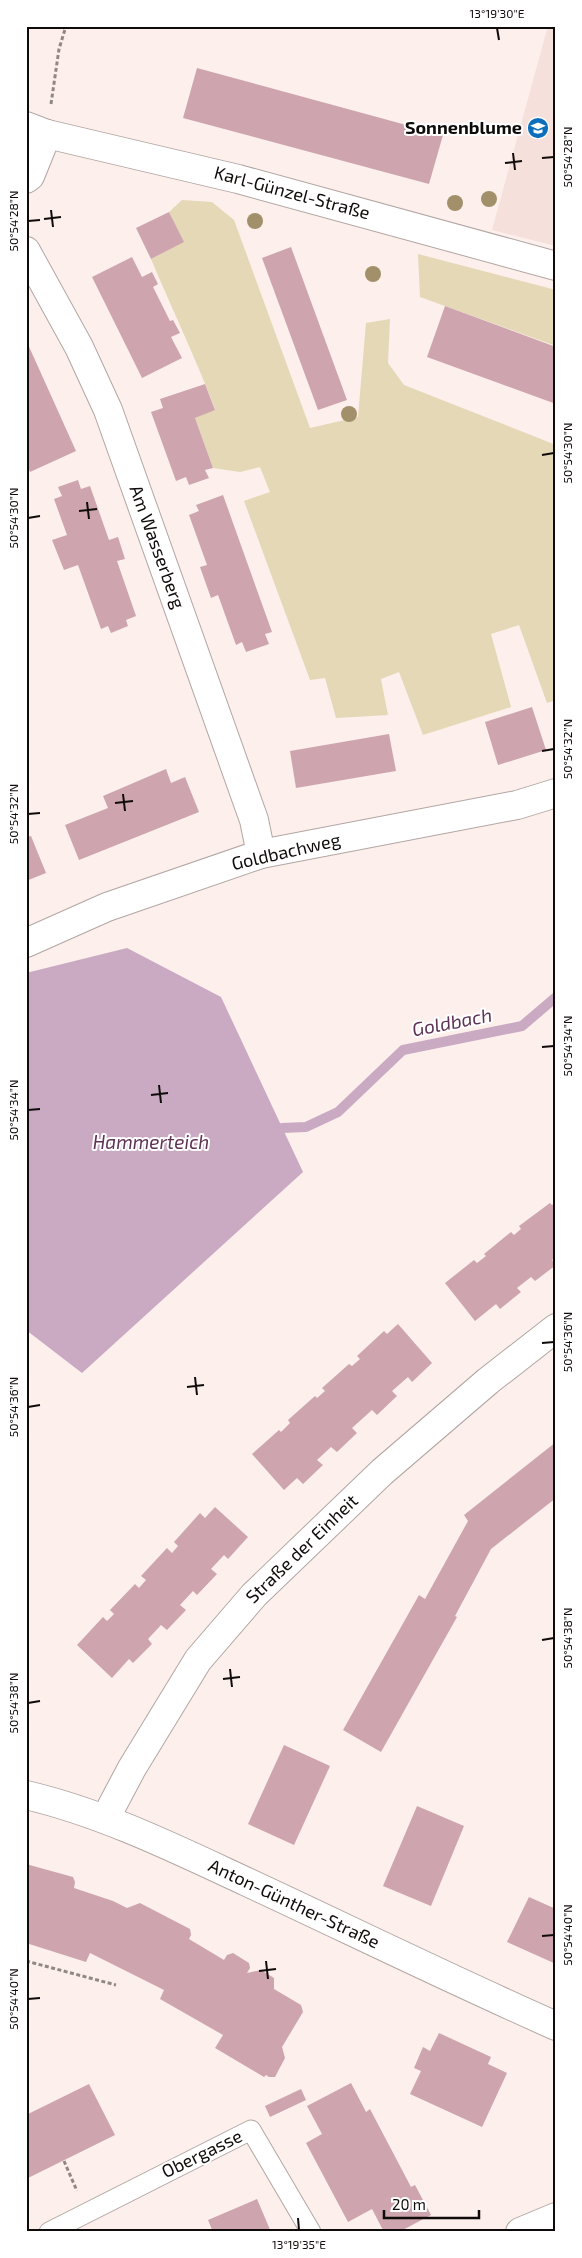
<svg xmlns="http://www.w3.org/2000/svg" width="582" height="2258" viewBox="0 0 582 2258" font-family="'Exo 2',sans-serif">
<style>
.built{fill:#f5e0db}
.green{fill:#e5d8b6}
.water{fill:#caa9c2}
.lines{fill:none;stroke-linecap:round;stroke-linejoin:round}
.stream{stroke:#caa9c2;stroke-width:10}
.building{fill:#cea5ae}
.service-casing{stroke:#b2a6a3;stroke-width:21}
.minor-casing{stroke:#b2a6a3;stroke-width:30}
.path{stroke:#918886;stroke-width:3;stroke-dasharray:4 2.5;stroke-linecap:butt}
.service{stroke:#fff;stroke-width:19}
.minor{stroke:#fff;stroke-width:28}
.tree{fill:#a1906a}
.ticks{fill:none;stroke:#0f0b0a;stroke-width:2}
.labels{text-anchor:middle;stroke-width:4;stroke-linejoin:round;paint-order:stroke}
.poi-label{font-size:18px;font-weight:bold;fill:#0f0b0a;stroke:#fff;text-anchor:end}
.street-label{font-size:18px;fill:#0f0b0a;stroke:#fff}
.water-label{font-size:19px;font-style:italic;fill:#5e3255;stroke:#fff}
.neatline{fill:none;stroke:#0f0b0a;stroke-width:2}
.ticks-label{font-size:12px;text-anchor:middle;fill:#0f0b0a}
</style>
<rect width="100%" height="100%" fill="#fcefec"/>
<polygon class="built" points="548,26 556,26 556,246 492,230"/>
<g class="green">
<path d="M182 200 212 202 234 220 310 428 358 417 366 323 390 319 388 363 404 385 556 445V700L547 703 519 625 491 634 511 707 423 735 399 672 381 679 388 715 336 718 325 678 310 680 244 501 270 492 260 467 240 472 213 468 195 418 215 409C196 359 172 309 151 259L183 242 169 212Z"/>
<polygon points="418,254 556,290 556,346 420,297"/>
</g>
<polygon class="water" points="127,948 221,997 303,1172 82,1373 26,1330 26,973"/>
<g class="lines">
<polyline class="stream" points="282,1128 306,1127 338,1112 403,1050 522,1026 556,997"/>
</g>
<g class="building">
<polygon points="197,68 443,135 429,184 183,118"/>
<polygon points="169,212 184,242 151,259 136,228"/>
<polygon points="291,247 347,400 318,410 262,258"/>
<polygon points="132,257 142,277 152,272 158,284 153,287 170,321 173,320 180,333 171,337 182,358 142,378 92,277"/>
<polygon points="445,306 556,347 556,404 427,357"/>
<polygon points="26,340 76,451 30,472 26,463"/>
<polygon points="205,384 215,410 195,418 213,468 205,470 209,478 189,485 186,477 176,481 151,412 163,408 160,399"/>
<polygon points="78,480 81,489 90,486 109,540 118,537 125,559 117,561 136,616 126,620 128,626 111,633 108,626 101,629 78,565 64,570 52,540 67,535 54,499 62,496 58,487"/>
<polygon points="223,495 272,632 265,634 269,644 246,652 242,642 236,645 218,595 211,598 200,567 207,565 189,515 199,511 196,505"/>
<polygon points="532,707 546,750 498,765 485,722"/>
<polygon points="389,734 396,771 296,788 290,751"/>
<polygon points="166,769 171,783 185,777 199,812 79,860 65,825 108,808 103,796"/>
<polygon points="31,836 46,873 26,881 26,837"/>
<polygon points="556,1202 556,1257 552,1260 556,1265 535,1281 531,1277 517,1288 521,1292 500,1309 496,1304 475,1321 445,1283 474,1260 477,1263 486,1256 484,1254 511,1232 514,1235 521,1229 519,1226 550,1203 552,1205"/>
<polygon points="398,1324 432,1363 412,1382 408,1377 392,1391 397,1396 377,1415 372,1410 352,1428 357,1433 337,1452 331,1447 317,1460 323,1465 303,1484 297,1478 284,1490 252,1454 279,1430 281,1432 290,1423 288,1420 315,1396 317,1398 325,1391 322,1388 349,1364 352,1366 360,1359 357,1356 384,1331 387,1334"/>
<polygon points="556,1442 556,1498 491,1549 455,1616 457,1617 381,1752 343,1730 419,1595 425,1599 468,1521 464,1515"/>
<polygon points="215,1507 248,1537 228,1559 224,1555 211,1569 217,1574 197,1595 193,1591 180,1605 186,1610 167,1630 161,1625 148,1639 152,1644 133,1663 129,1659 112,1678 77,1645 103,1617 107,1621 114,1614 110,1610 135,1584 139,1588 146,1580 141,1576 167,1548 172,1553 178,1546 174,1542 200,1513 205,1518"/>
<polygon points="284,1745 330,1766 294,1845 248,1824"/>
<polygon points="417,1806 464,1826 431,1906 383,1886"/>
<polygon points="26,1864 73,1877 75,1882 74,1888 113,1901 127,1908 140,1903 190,1929 191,1935 189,1939 224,1960 227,1955 233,1953 249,1963 250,1968 247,1973 261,1970 274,1978 274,1989 301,2005 303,2012 282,2047 285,2058 275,2077 269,2077 266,2075 264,2077 215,2048 223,2035 160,1999 164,1990 90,1953 86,1962 26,1943"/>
<polygon points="529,1897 556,1909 556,1964 507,1942"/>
<polygon points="439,2033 491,2057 488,2064 507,2073 482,2127 410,2094 421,2071 414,2068 423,2047 430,2051"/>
<polygon points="351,2083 366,2112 370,2109 411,2187 415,2185 431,2215 399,2232 384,2232 372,2209 348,2222 306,2143 322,2134 307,2106"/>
<polygon points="89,2084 115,2135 26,2179 26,2115"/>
<polygon points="301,2089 306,2100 270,2117 265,2106"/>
<polygon points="257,2199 271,2232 213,2232 208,2220"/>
</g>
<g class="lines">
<g class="service-casing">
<polyline id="service" points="49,2232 251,2130 311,2232"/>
</g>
<g class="minor-casing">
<g id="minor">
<polyline points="26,126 47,134 238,179 556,266"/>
<polyline points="26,179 30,176 47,134"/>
<polyline points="26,251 79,347 108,410 254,820 261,854"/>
<polyline points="26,943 107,907 261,854 517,805 556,793"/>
<path d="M26 1795C103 1813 176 1849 247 1882 350 1930 452 1980 556 2026"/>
<polyline points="105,1819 132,1768 198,1660 254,1595 382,1472 488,1381 556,1328"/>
<polyline points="520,2232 556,2217"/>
</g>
</g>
<g class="path">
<polyline points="51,104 59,49 66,26"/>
<polyline points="26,1961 116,1985"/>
<polyline points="64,2161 77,2191"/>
</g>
<use href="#service" class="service"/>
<use href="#minor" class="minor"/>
</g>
<g class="tree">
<circle cx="489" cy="199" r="8"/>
<circle cx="455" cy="203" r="8"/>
<circle cx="255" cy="221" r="8"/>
<circle cx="373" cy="274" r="8"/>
<circle cx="349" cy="414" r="8"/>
</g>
<path class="ticks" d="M497 28 499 40M513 153 515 170M542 158 554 157M505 163 522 161M51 210 53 227M44 219 61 217M28 221 40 220M542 455 554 453M87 502 89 519M79 511 97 509M28 518 40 516M542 751 554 749M123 794 125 811M115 803 133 801M28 814 40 813M542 1047 554 1046M159 1085 161 1103M151 1095 168 1093M28 1110 40 1109M542 1343 554 1342M195 1377 197 1395M187 1387 204 1385M28 1407 40 1405M542 1640 554 1638M230 1669 232 1687M223 1679 240 1677M28 1703 40 1701M542 1936 554 1935M266 1961 268 1979M259 1971 276 1969M28 1999 40 1998M298 2218 299 2230"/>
<defs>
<g id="school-disc" transform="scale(1.125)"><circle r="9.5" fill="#0d6fbc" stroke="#fff"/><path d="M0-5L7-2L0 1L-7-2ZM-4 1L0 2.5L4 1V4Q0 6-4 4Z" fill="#fff"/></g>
</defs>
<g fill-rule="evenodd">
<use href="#school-disc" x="538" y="128"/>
</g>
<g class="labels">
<g class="poi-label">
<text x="522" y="134">Sonnenblume</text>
</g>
<g class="street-label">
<text transform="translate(292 193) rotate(15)" y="6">Karl-Günzel-Straße</text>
<text transform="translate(157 547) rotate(70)" y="6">Am Wasserberg</text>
<text transform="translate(286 852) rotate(-13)" y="6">Goldbachweg</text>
<text transform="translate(302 1549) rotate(-44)" y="6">Straße der Einheit</text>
<text transform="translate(294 1904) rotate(25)" y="6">Anton-Günther-Straße</text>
<text transform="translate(202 2154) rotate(-26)" y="6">Obergasse</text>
</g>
<g class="water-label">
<text transform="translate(452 1022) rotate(-11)" y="7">Goldbach</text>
<text x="151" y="1149">Hammerteich</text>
</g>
</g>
<rect width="582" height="2258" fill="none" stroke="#ffffff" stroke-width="55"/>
<path d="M384 2210v8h95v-8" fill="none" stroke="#0f0b0a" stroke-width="2.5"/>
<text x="392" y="2210" font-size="15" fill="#0f0b0a" stroke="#ffffff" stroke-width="4" paint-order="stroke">20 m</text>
<rect x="28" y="28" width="526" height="2202" class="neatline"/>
<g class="ticks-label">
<text x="497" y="18">13°19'30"E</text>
<text transform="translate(568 157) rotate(-90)" y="4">50°54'28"N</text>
<text transform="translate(14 221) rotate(-90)" y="4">50°54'28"N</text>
<text transform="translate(568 453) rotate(-90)" y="4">50°54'30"N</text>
<text transform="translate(14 518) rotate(-90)" y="4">50°54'30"N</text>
<text transform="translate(568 749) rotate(-90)" y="4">50°54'32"N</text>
<text transform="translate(14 814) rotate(-90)" y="4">50°54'32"N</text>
<text transform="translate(568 1046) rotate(-90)" y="4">50°54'34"N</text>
<text transform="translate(14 1110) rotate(-90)" y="4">50°54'34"N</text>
<text transform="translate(568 1342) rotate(-90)" y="4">50°54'36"N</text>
<text transform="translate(14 1407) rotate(-90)" y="4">50°54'36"N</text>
<text transform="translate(568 1638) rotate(-90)" y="4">50°54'38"N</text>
<text transform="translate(14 1703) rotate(-90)" y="4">50°54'38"N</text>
<text transform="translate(568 1935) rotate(-90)" y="4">50°54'40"N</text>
<text transform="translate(14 1999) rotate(-90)" y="4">50°54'40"N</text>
<text x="299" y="2249">13°19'35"E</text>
</g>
</svg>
